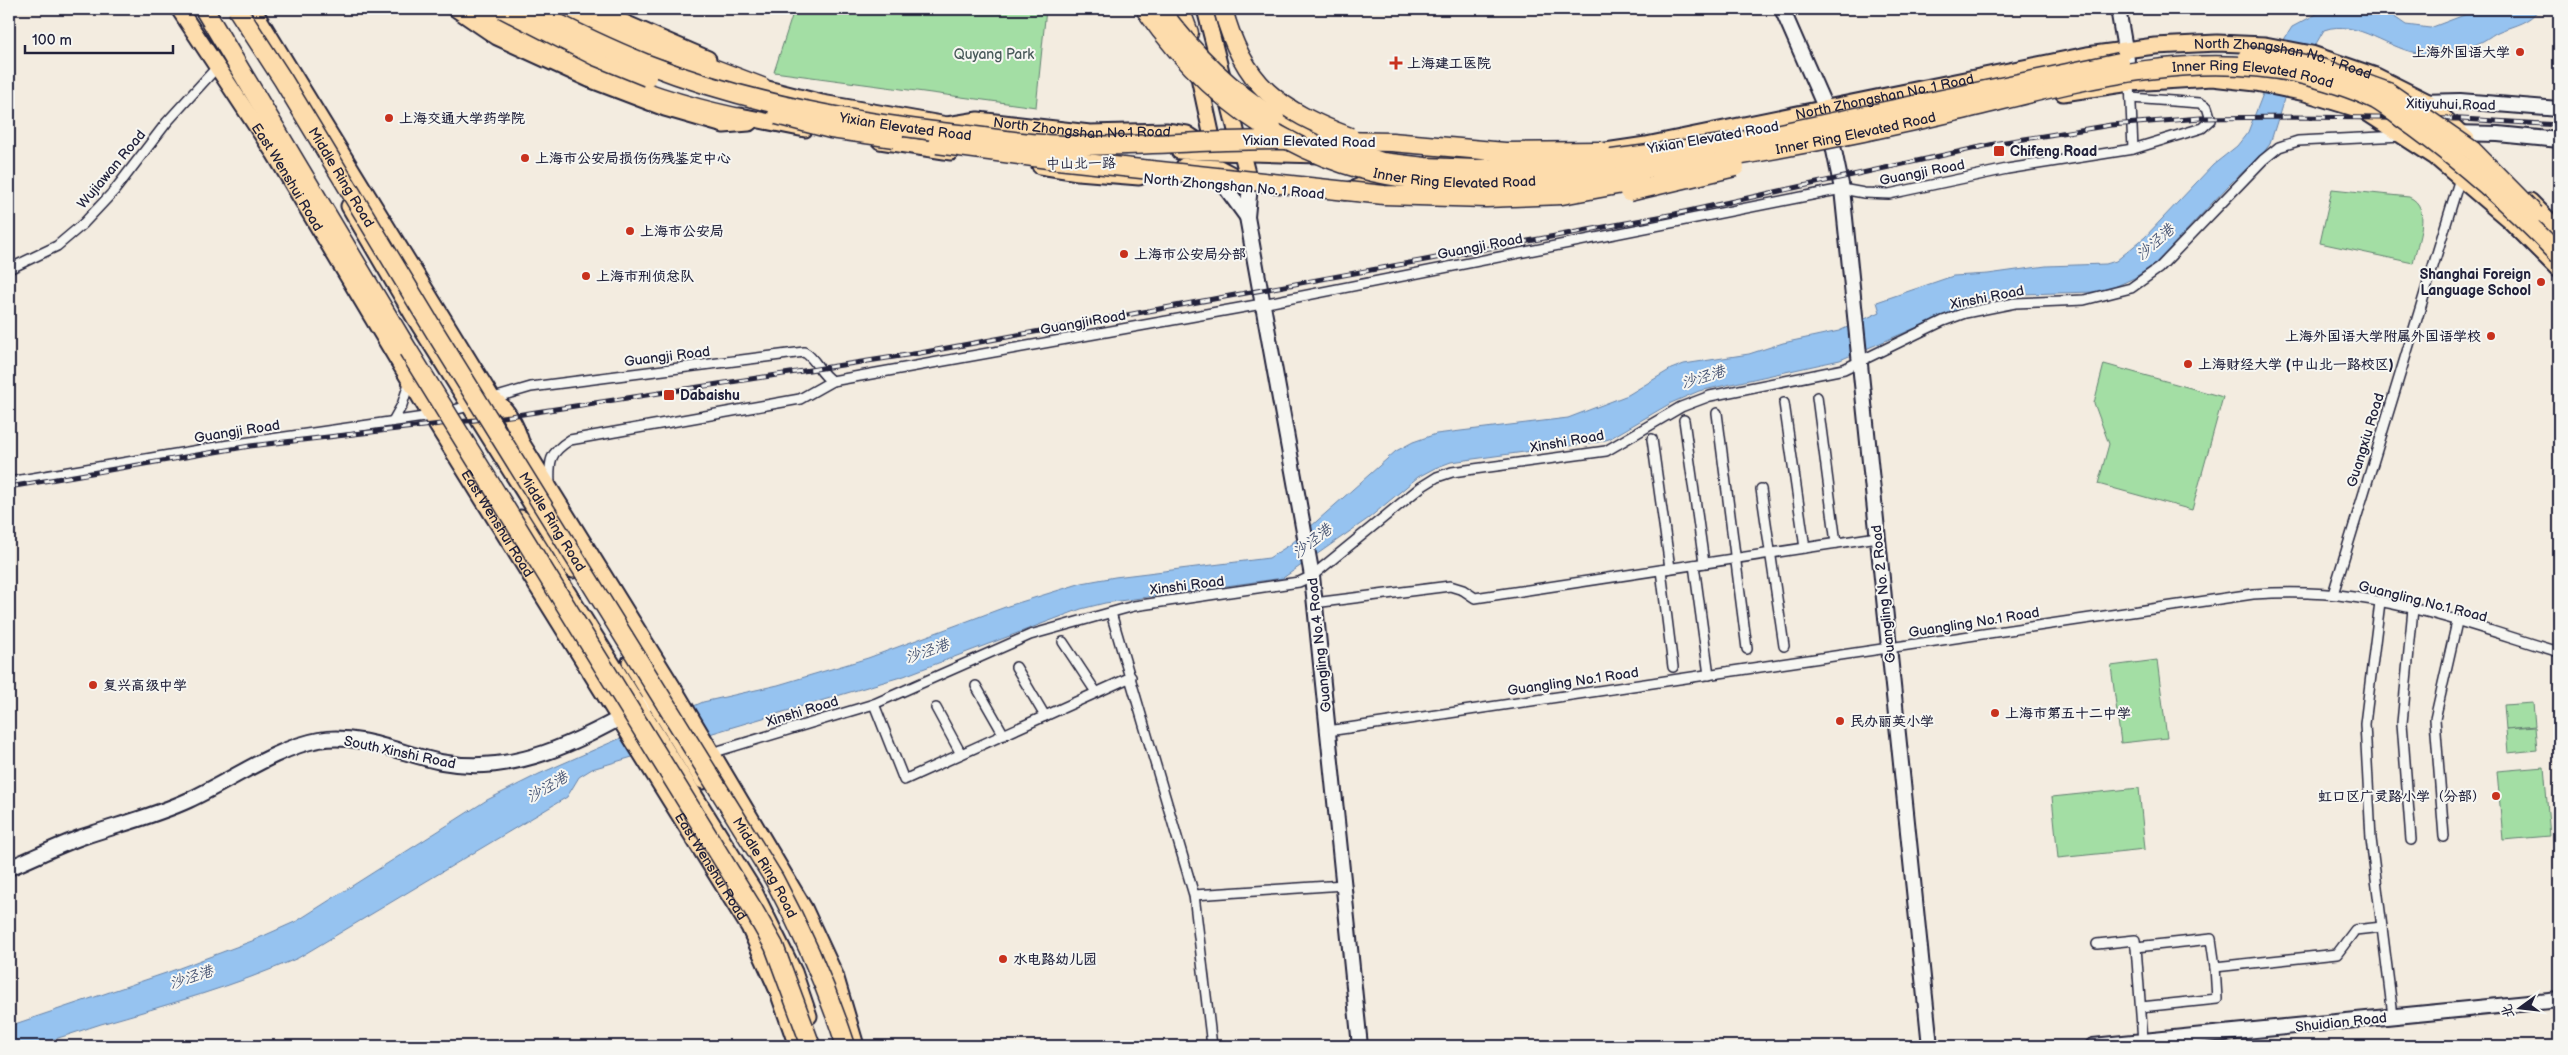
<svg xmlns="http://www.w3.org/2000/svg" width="2568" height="1055" viewBox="0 0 2568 1055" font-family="'Balsamiq Sans','LXGW WenKai TC',sans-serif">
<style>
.green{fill:#a3dea4;stroke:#628070}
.water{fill:#96c3f0;stroke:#6883a8}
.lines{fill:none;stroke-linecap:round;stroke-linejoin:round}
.street-casing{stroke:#22223b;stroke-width:12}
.secondary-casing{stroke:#22223b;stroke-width:18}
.primary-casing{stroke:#22223b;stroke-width:19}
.highway-casing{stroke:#22223b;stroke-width:21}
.street{stroke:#f6f6f2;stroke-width:9}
.secondary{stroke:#f6f6f2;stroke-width:14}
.primary{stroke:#fddcac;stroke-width:15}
.highway{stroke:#fddcac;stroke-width:18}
.rail-casing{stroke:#22223b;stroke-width:5}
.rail{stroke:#f6f6f2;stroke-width:3;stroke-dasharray:9;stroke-linecap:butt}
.highway-bridge-casing{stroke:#22223b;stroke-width:21;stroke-linecap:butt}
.highway-bridge{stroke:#fddcac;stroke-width:18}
.poi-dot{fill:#c8321e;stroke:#f6f6f2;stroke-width:2}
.labels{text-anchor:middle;stroke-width:4;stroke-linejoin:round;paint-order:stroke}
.poi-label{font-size:14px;font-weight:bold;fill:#22223b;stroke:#f6f6f2;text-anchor:start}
.park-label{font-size:14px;fill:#495a5a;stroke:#f6f6f2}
.street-label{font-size:14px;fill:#22223b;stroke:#f6f6f2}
.water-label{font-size:15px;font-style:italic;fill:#455271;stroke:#f6f6f2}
</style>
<rect width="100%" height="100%" fill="#f3ece0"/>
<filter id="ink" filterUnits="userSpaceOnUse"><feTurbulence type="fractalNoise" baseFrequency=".02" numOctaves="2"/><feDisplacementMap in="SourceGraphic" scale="10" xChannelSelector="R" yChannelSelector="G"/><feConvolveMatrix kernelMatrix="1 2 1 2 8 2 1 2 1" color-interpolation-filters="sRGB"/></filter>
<g filter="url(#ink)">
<g class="green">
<polygon points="774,9 1046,9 1036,107 774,72 792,16"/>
<path d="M2332 189 2409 197C2433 207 2417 243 2413 263L2320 243Z"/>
<polygon points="2104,364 2223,397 2192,510 2098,484 2109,444 2094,403"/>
<polygon points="2157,660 2167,738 2121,743 2111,666"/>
<polygon points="2533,703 2535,726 2506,729 2504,705"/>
<polygon points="2535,727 2537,750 2508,753 2506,729"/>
<polygon points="2544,767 2550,836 2503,840 2497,771"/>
<polygon points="2139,788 2145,849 2058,858 2052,797"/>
</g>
<path class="water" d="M2326 9H2383L2406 25 2430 28 2480 9H2539C2529 23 2515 25 2500 31 2494 33 2489 38 2483 41 2467 50 2442 55 2423 54 2390 51 2357 18 2324 30L2284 99 2270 144 2264 152 2229 185 2155 264 2134 278 2108 290 2094 292 2022 294 1979 301 1840 360 1699 391 1671 403 1609 439 1598 442 1451 462 1435 468 1418 477 1369 518 1283 578 1105 603 1081 609 904 676 592 769 579 777 567 797 298 958C235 986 167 1005 101 1024 69 1034 43 1046 9 1046V1026L166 973 252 941 297 921 487 800 539 774 703 702 778 685 868 658 1008 606 1082 583 1115 577 1269 558 1291 544 1396 451 1413 442 1436 434 1568 418 1628 395 1671 369 1684 364 1749 354 1783 343 1839 331 1880 312 1877 302 1953 276 1988 274 2046 266 2106 264 2116 261 2145 237 2213 165 2237 146 2248 132 2285 38 2292 27Z"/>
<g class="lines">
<g class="street-casing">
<g id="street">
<polyline points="2130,83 2133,149"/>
<polyline points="9,269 57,246 83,224 114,191 167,122 218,66"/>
<polyline points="1817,397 1836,543"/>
<path d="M490 399 531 387 804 352C817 359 819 374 832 381"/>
<polyline points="1784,403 1805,548"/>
<polyline points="1717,413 1747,649"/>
<polyline points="1684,420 1704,563"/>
<polyline points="393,421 402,405 410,380"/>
<polyline points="1652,439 1670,568"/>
<polyline points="9,482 229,445 431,416 473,405"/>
<path d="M550 485C549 461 549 453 570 440L800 399 832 381 1262 304 1842 189 1864 193 1889 194 2007 169 2133 149 2202 128 2211 120 2207 107 2200 103 2131 98"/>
<polyline points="1761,489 1784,646"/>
<polyline points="1694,565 1709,675"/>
<polyline points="1661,570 1673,667"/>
<polyline points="2333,594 2460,178"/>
<polyline points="2380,602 2365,724 2371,839 2393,1016"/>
<polyline points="1314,603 1450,586 1463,590 1475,598 1877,537"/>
<polyline points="1111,613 1194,895 1212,1046"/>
<polyline points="1063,642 1096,692"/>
<polyline points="1016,667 1045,716"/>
<polyline points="976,686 1004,735"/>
<polyline points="874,704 904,780 1131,677"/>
<polyline points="936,708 961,754"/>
<path d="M1328 731 2253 594C2287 592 2319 592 2353 597 2423 606 2492 632 2559 652"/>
<polyline points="708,754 874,704 1030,635 1134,606 1299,582 1312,576 1421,487 1437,477 1452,472 1606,451 1681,407 1710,396 1844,369 1943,321 1965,313 2015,303 2084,300 2131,288 2159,268 2263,160 2279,147 2298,141 2402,136"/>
<polyline points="2444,837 2435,719 2457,622"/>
<polyline points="2411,840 2402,723 2413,609"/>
<polyline points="1194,895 1344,885"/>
<polyline points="2097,944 2135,940 2136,947 2211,939 2215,967 2337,954 2355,930 2382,927"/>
<polyline points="2136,947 2143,1041"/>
<polyline points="2141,1007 2217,999 2215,967"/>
</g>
</g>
<g class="secondary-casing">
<g id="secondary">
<polyline points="1782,9 1825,107 1842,189 1930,1046"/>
<polyline points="2118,9 2127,60"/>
<polyline points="2420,102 2460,101 2559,109"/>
<polyline points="2452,133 2498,134 2559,140"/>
<polyline points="1223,184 1247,217"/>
<polyline points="1250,185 1247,217 1312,576 1360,1046"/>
<path d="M9 868C33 858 57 846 82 837 117 825 155 816 189 800 228 782 278 747 319 740 360 733 402 754 441 762 524 778 593 732 663 695"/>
<polyline points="2093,1046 2559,1000"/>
</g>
</g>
<g class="primary-casing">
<g id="primary">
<path id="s1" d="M179 9 274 153 431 416 749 927 777 989 797 1046"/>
<path d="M253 9 492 398C507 408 516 425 521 442L674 689 804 908 835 975 856 1046"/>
<polyline points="456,9 497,37 589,79 665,108 724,125 749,123"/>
<polyline points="487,9 513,23"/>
<polyline points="592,9 708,59"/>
<polyline points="1205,9 1250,185"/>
<polyline points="596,32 655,59"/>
<polyline points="1197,68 1215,151"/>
<path id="s2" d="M752 85 822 103 947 125 978 120 1090 133 1166 131 1187 134 1201 143"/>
<polyline points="2063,93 2130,83 2212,78 2256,83 2305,93 2364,111 2435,157 2509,220 2559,270"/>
<path d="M1266 104C1287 121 1315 135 1341 143"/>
<polyline points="740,116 805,129"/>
<polyline points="880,141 951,152"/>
<polyline points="1179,151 1319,155"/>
<path id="s3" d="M1599 152 1646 145 2087 55 2155 46 2217 43 2265 45 2312 54 2376 76 2426 101 2467 139"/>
<polyline points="1433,153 1478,162"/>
<polyline points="1040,166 1078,172 1139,177"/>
<polyline points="1184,166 1219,168 1238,178"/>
<polyline points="1345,192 1371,182 1405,186"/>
<polyline points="2530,201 2559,230"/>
<polyline points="349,206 414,317 573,570"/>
<polyline points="521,518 753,889 794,972 809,1016"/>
<polyline points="630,662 703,781"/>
</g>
</g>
<g class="highway-casing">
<g id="highway">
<polyline points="204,9 408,350"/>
<path d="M467 9C556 59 649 101 750 120"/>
<polyline points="569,9 605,27 762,87"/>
<polyline points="1180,9 1189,33"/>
</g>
</g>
<use href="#street" class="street"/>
<use href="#secondary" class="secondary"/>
<use href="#primary" class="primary"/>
<use href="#highway" class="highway"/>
<g class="rail-casing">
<polyline id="rail" points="9,487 250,446 510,416 920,353 1675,214 1999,143 2111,125 2201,118 2295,117 2462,119 2559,125"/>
</g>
<use href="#rail" class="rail"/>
<g class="highway-bridge-casing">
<g id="highway-bridge">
<path id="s4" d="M237 9 283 80 435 332 774 879C803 933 827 988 846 1046"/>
<polyline points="503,9 595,56 647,77"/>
<path id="s5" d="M530 9C568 29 607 48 647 64 749 104 859 123 968 135 992 138 1017 142 1042 144 1124 149 1207 139 1289 140"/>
<path id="s6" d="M1145 9C1195 81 1260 136 1344 164 1425 191 1515 183 1598 175 1720 162 1839 139 1958 111 2067 85 2181 49 2295 73 2321 79 2351 88 2376 100 2389 107 2401 119 2414 127 2467 166 2514 208 2559 255"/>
<path d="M1160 9C1192 52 1229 90 1275 118"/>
<path d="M1223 9C1243 86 1279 110 1350 137"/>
<polyline points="2248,56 2283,59 2325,69 2388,92 2473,151 2535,214"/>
<polyline points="777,115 831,129 894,138"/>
<polyline points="1333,141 1392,142 1505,152 1601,151"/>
<polyline points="1325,143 1382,162 1425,167 1476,169 1575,164 1737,142 2120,62"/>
<polyline points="937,144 1048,159 1384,195 1486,198 1562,195 1639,181"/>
<polyline points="1629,192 1735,167"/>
<polyline points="408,350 753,909 774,946 811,1046"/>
</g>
</g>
<use href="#highway-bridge" class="highway-bridge"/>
</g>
</g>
<g class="poi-dot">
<circle cx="2520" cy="52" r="5"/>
<path d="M1393.5 55.5h5v5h5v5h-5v5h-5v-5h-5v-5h5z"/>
<circle cx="389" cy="118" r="5"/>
<rect x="1993" y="145" width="12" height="12" rx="2.5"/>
<circle cx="525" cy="158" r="5"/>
<circle cx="630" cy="231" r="5"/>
<circle cx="1124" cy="254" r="5"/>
<circle cx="586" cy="276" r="5"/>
<circle cx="2541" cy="282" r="5"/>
<circle cx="2491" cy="336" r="5"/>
<circle cx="2188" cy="364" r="5"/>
<rect x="663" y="389" width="12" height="12" rx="2.5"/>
<circle cx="93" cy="685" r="5"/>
<circle cx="1995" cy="713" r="5"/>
<circle cx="1840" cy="721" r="5"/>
<circle cx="2496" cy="796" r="5"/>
<circle cx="1003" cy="959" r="5"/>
</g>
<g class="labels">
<g class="poi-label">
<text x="2510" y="57" text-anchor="end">上海外国语大学</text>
<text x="1407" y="68">上海建工医院</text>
<text x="399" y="123">上海交通大学药学院</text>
<text x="2010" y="156">Chifeng Road</text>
<text x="535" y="163">上海市公安局损伤伤残鉴定中心</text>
<text x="640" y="236">上海市公安局</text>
<text x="1134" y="259">上海市公安局分部</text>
<text x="2531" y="279" text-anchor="end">Shanghai Foreign<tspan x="2531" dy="16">Language School</tspan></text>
<text x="596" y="281">上海市刑侦总队</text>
<text x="2481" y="341" text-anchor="end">上海外国语大学附属外国语学校</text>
<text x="2198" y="369">上海财经大学 (中山北一路校区)</text>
<text x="680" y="400">Dabaishu</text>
<text x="103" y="690">复兴高级中学</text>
<text x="2005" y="718">上海市第五十二中学</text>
<text x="1850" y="726">民办丽英小学</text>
<text x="2486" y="801" text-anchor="end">虹口区广灵路小学（分部）</text>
<text x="1013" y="964">水电路幼儿园</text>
</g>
<g class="park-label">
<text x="994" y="59">Quyang Park</text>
</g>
<g class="street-label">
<text dy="5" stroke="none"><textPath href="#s3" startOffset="696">North Zhongshan No. 1 Road</textPath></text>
<text dy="5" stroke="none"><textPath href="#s6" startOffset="1179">Inner Ring Elevated Road</textPath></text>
<text dy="5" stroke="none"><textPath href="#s3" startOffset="291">North Zhongshan No. 1 Road</textPath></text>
<text transform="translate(2451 104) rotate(1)" y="5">Xitiyuhui Road</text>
<text dy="5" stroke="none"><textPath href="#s5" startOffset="396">Yixian Elevated Road</textPath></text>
<text dy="5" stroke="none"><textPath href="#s2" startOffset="335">North Zhongshan No.1 Road</textPath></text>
<text dy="5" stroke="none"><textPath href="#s6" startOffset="774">Inner Ring Elevated Road</textPath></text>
<text transform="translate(1713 137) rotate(-10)" y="5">Yixian Elevated Road</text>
<text transform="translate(1309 141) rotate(1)" y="5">Yixian Elevated Road</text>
<text transform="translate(1081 163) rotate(-1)" y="5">中山北一路</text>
<text transform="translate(111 169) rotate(-50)" y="5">Wujiawan Road</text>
<text transform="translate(1922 172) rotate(-11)" y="5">Guangji Road</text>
<text dy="5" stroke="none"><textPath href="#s6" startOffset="369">Inner Ring Elevated Road</textPath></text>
<text dy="5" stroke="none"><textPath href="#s1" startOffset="200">East Wenshui Road</textPath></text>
<text dy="5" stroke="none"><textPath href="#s4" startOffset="198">Middle Ring Road</textPath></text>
<text transform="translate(1234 186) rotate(5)" y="5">North Zhongshan No. 1 Road</text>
<text transform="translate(1480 246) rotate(-11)" y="5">Guangji Road</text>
<text transform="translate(1987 297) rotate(-11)" y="5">Xinshi Road</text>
<text transform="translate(1083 322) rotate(-10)" y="5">Guangji Road</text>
<text transform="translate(667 356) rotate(-7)" y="5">Guangji Road</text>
<text transform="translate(237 431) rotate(-9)" y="5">Guangji Road</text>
<text transform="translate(2365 440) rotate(-73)" y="5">Guangxiu Road</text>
<text transform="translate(1567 441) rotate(-10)" y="5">Xinshi Road</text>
<text dy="5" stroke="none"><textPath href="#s1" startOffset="605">East Wenshui Road</textPath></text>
<text dy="5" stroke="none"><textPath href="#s4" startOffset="602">Middle Ring Road</textPath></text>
<text transform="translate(1187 585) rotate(-7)" y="5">Xinshi Road</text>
<text transform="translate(1883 594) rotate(-96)" y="5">Guangling No. 2 Road</text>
<text transform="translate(2423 601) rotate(14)" y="5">Guangling No.1 Road</text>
<text transform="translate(1974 622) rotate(-9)" y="5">Guangling No.1 Road</text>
<text transform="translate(1319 645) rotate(-96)" y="5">Guangling No.4 Road</text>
<text transform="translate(1573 681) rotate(-8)" y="5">Guangling No.1 Road</text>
<text transform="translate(802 711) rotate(-17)" y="5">Xinshi Road</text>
<text transform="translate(400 752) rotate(12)" y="5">South Xinshi Road</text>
<text dy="5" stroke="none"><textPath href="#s1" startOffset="1009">East Wenshui Road</textPath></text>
<text dy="5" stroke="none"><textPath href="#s4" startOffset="1008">Middle Ring Road</textPath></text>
<text transform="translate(2341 1022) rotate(-6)" y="5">Shuidian Road</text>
</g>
<g class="water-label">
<text transform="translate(2155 242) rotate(-42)" y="5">沙泾港</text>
<text transform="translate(1703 377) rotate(-17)" y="5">沙泾港</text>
<text transform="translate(1312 541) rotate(-38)" y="5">沙泾港</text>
<text transform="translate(927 651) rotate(-19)" y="5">沙泾港</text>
<text transform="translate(547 787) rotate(-31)" y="5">沙泾港</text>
<text transform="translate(191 977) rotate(-18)" y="5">沙泾港</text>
</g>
</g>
<rect width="2568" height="1055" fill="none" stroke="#f6f6f2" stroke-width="30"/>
<rect x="15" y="15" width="2538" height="1025" fill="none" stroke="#22223b" stroke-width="2" filter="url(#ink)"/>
<g transform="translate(2520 1008) rotate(255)" stroke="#f6f6f2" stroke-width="4" paint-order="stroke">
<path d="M0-4L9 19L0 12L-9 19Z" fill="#22223b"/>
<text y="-8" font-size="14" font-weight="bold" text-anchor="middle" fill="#22223b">北</text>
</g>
<path d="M25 45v8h148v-8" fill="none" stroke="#22223b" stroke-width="2.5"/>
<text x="32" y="45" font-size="15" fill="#22223b" stroke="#f6f6f2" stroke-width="4" paint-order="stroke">100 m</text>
</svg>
